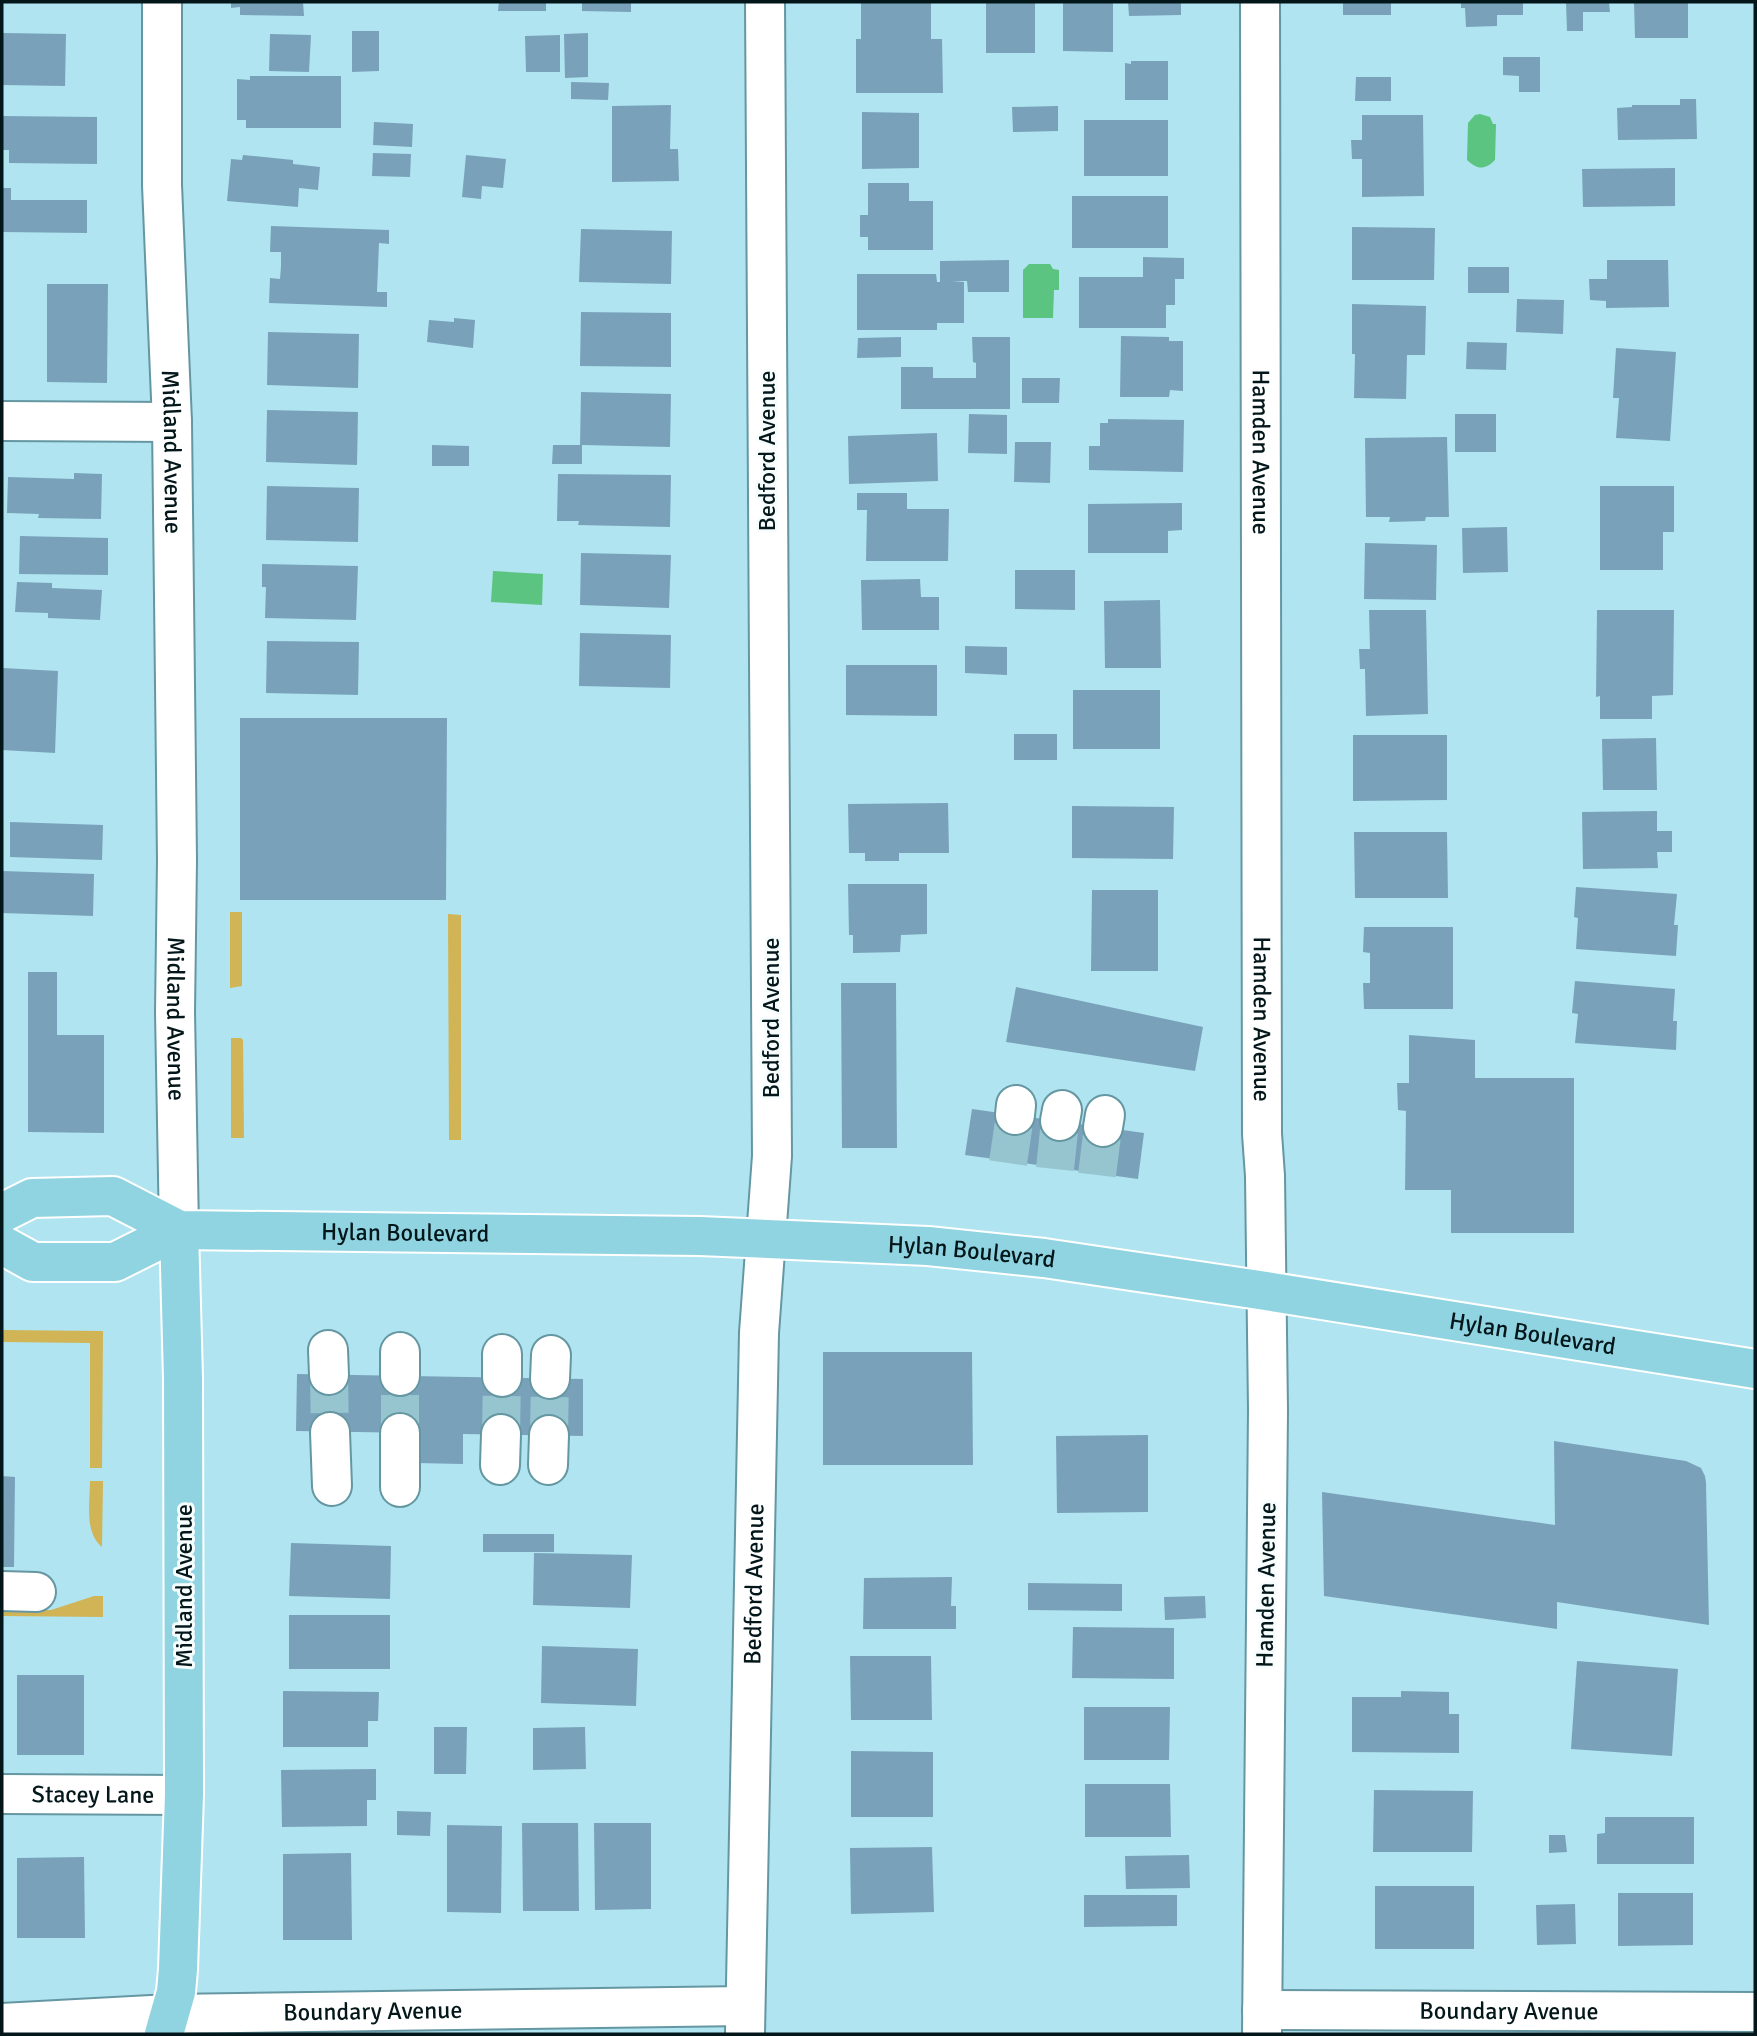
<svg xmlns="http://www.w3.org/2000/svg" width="1757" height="2036" viewBox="0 0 1757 2036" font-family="Signika,sans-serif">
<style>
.green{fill:#d0b455}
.water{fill:#5bc480}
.building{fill:#79a2ba}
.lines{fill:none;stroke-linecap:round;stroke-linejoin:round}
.minor-tunnel{stroke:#96c5d0;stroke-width:38;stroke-dasharray:38 19;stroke-linecap:butt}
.minor-casing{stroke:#6597a2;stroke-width:42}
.major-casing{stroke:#fff;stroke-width:42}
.minor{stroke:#fff;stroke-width:38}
.major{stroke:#91d4e1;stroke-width:38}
.labels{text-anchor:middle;stroke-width:6;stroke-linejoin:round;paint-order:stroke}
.street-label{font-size:24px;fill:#03171b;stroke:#f7fcfd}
</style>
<rect width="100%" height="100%" fill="#b0e4f0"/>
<g class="green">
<polygon points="230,912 242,912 242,986 230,988"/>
<polygon points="448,914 461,915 461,1140 449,1140"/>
<polygon points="231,1038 241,1038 243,1040 244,1138 231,1138"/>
<polygon points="2,1330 103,1331 102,1468 90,1468 90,1343 2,1342"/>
<path d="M90 1481H103L102 1547C84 1532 90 1503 90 1481Z"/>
<polygon points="94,1596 103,1596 103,1617 2,1616 2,1609 51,1610"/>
</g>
<g class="water">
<path d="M1480 114 1490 117 1493 124H1496L1495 160C1484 171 1477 169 1467 160L1468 123 1475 115Z"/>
<polygon points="1029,264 1050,264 1053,269 1059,270 1059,290 1054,290 1053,318 1023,318 1023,270"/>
<polygon points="493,571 543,574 542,605 491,602"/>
</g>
<g class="building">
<polygon points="231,2 303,2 304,16 240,15 240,7 231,8"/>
<polygon points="499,2 546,2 546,11 498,11"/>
<polygon points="582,2 631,2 631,12 582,11"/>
<polygon points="861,2 931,2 931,39 942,39 943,93 856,93 856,39 861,39"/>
<rect x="986" y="2" width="49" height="51"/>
<polygon points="1063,2 1113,2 1113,52 1063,51"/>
<polygon points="1128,2 1181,2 1181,15 1129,16"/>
<rect x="1343" y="2" width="48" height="13"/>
<polygon points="1461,2 1523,2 1523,15 1497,15 1497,26 1466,27 1465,8 1461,8"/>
<polygon points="1566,2 1609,2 1610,12 1583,12 1583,31 1567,31"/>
<polygon points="1634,2 1688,2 1688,38 1635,38"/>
<polygon points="352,31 379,31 379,71 352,72"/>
<polygon points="3,33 66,34 65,86 2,85"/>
<polygon points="588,33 588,77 565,78 564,34"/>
<polygon points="270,34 311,35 309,72 269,71"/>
<polygon points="560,35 560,72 526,72 525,36"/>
<polygon points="1503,57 1540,57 1540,92 1519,92 1519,76 1503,75"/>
<polygon points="1131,61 1168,61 1168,100 1125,100 1125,63 1131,64"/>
<polygon points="250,76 341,76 341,128 246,128 246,120 237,120 237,79 250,80"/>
<polygon points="1356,77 1391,77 1391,101 1355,101"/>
<polygon points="571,82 609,83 608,100 571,99"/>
<polygon points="1680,99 1696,99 1697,139 1618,140 1617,108 1632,107 1632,105 1680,105"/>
<polygon points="671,105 670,149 678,149 679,181 612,182 612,106"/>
<polygon points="1058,106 1058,131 1013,132 1012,107"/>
<polygon points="862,112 919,113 919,168 862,169"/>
<polygon points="1362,115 1423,115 1424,196 1362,197 1362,159 1352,159 1351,140 1362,140"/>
<polygon points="2,116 97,117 97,164 9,163 9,150 2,150"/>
<rect x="1084" y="120" width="84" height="56"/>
<polygon points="374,122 413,124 412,147 373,145"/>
<polygon points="373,153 411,154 410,177 372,176"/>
<polygon points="243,155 293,160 293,164 320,167 318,190 299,188 298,207 227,201 231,159 242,160"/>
<polygon points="466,155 506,159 503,188 482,186 481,199 462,197"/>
<polygon points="1675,168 1675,206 1583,207 1582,169"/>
<polygon points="868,183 909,183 909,201 933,201 933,250 868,250 868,237 860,237 860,215 868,215"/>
<polygon points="2,188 11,188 11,200 87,200 87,233 2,232"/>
<rect x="1072" y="196" width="96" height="52"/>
<polygon points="271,226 389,230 389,244 379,243 377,292 387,292 387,307 269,303 270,278 280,279 281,266 281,252 270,252"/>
<polygon points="1352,227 1435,228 1434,280 1352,280"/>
<polygon points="581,229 672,231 671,284 579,282"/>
<polygon points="1143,257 1184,258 1184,279 1175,279 1175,305 1166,305 1166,328 1079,328 1079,277 1143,277"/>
<polygon points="1009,260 1009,292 968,292 967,281 952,281 964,282 964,323 937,323 937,330 857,330 857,274 936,274 937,282 940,282 940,261"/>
<polygon points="1607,260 1668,260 1669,307 1606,308 1606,301 1590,300 1589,279 1607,279"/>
<rect x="1468" y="267" width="41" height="26"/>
<polygon points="47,284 108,284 107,383 47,382"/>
<polygon points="1517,299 1564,300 1563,334 1516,332"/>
<polygon points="1352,304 1426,306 1425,355 1407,355 1406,399 1354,398 1355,354 1352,354"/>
<polygon points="581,312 671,313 671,367 580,366"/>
<polygon points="454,318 475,320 473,348 427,342 429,320 454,322"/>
<polygon points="268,332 359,334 358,388 267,385"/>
<polygon points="1121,336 1169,337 1169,341 1183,341 1183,391 1170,390 1169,397 1120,397"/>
<polygon points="901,337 901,357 857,358 858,338"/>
<polygon points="972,337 1010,337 1010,409 901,409 901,367 933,367 933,378 976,378 976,363 973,362"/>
<polygon points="1467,342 1507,343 1506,370 1466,369"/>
<polygon points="1616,348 1676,352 1670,441 1616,438 1619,398 1613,398"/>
<polygon points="1022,378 1060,378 1059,403 1022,403"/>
<polygon points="581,392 671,394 670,447 582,445 582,464 552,464 553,445 580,445"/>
<polygon points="267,410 358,412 357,465 266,462"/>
<polygon points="969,414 1007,415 1007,454 968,453"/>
<rect x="1455" y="414" width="41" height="38"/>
<polygon points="1108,419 1184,420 1183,472 1089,470 1089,446 1100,446 1100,423 1108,423"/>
<polygon points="937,433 938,481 849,484 848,436"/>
<polygon points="1447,437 1449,517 1426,517 1425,521 1389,522 1390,517 1366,517 1365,438"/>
<polygon points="1015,442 1051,442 1050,483 1014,482"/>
<polygon points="432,445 469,446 469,466 432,466"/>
<polygon points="74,473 102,474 101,519 38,518 39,514 7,513 8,477 74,479"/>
<polygon points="558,474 671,475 670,527 578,525 579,521 557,521"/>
<polygon points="267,486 359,488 358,542 266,540"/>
<polygon points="1600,486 1674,486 1674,532 1663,532 1663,570 1600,570"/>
<polygon points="857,493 907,493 907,509 949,509 948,561 866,561 867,510 857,510"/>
<polygon points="1182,503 1182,530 1168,531 1168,553 1088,553 1088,504"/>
<polygon points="1507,527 1508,572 1463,573 1462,528"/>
<polygon points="20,536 108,538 108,575 19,574"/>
<polygon points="1365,543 1437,545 1436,600 1364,599"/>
<polygon points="581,553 671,555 669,608 580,605"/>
<polygon points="262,564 358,566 356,620 265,618 266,587 262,587"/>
<polygon points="1015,570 1075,570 1075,610 1015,609"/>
<polygon points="920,579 921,597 939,597 939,630 862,630 861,580"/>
<polygon points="17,582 52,583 52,588 102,590 100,620 48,618 48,613 15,612"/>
<polygon points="1160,600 1161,668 1105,668 1104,601"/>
<polygon points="1369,610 1426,610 1428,714 1366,716 1365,669 1360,669 1359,649 1370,649"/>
<polygon points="1597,610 1674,610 1673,695 1652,696 1652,719 1600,719 1600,696 1596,697"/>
<polygon points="580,633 671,635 670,688 579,686"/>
<polygon points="267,641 359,642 358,695 266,693"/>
<polygon points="965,646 1007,647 1007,675 965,673"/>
<polygon points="846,665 937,665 937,716 846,715"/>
<polygon points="3,668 58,671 55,753 2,750"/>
<rect x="1073" y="690" width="87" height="59"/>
<polygon points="240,718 447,718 446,900 240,900"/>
<rect x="1014" y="734" width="43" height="26"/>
<polygon points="1353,735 1447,735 1447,800 1353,801"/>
<polygon points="1656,738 1657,790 1603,790 1602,739"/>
<polygon points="948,803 949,853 899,853 899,861 865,861 865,853 849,853 848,804"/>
<polygon points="1072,806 1174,807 1173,859 1072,858"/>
<polygon points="1657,811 1657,831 1672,831 1672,852 1657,852 1658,868 1583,869 1582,812"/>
<polygon points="10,822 103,825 102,860 10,857"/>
<polygon points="1354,832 1447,832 1448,898 1355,898"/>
<polygon points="2,871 94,874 93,916 2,913"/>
<polygon points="848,884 927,884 927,934 901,935 900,952 853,953 853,935 849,935"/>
<polygon points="1576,887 1677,894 1674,925 1678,925 1676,956 1576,949 1578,918 1574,917"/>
<polygon points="1092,890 1158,890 1158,971 1091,971"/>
<polygon points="1364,927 1453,927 1453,1009 1364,1009 1363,983 1370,983 1370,953 1363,952"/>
<polygon points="28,972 57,972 57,1035 104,1035 104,1133 28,1132"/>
<polygon points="1575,981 1675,989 1673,1021 1677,1021 1676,1050 1575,1043 1578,1014 1572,1013"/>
<polygon points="841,983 896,983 897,1148 842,1148"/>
<polygon points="1016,987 1203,1027 1195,1071 1006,1042"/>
<polygon points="1409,1035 1475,1040 1475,1078 1574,1078 1574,1233 1451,1233 1451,1190 1405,1190 1406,1111 1398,1110 1397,1083 1409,1083"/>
<polygon points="972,1109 1144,1133 1138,1179 965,1155"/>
<polygon points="823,1352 972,1352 973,1465 823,1465"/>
<polygon points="297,1374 583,1379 583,1436 463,1434 463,1464 416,1463 416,1433 296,1431"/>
<polygon points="1148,1435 1148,1512 1057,1513 1056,1436"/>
<polygon points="1554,1441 1686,1461 1701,1468 1705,1476 1706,1483 1709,1625 1557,1602 1557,1629 1324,1596 1322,1492 1555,1525"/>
<polygon points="2,1476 15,1477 14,1567 2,1567"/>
<rect x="483" y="1534" width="71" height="18"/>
<polygon points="291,1543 391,1546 390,1599 289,1596"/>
<polygon points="534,1553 632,1555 630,1608 533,1605"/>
<polygon points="952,1577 951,1606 956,1606 956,1629 863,1629 864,1578"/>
<polygon points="1028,1583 1122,1584 1122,1611 1028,1610"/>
<polygon points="1205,1596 1206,1618 1165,1620 1164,1597"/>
<rect x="289" y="1615" width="101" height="54"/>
<polygon points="1073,1627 1174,1628 1174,1679 1072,1678"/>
<polygon points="542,1646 638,1649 636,1706 541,1703"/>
<polygon points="850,1656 931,1656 932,1720 851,1720"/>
<polygon points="1577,1661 1678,1669 1672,1756 1571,1749"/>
<rect x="17" y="1675" width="67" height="80"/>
<polygon points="283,1691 379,1692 378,1721 368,1721 368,1747 283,1747"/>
<polygon points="1401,1691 1449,1692 1449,1714 1459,1714 1459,1753 1352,1752 1352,1697 1401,1697"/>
<polygon points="1084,1707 1170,1707 1169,1760 1084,1760"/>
<polygon points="434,1727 467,1727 466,1774 434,1774"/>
<polygon points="585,1727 586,1769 533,1770 533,1728"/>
<polygon points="851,1751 933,1752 933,1817 851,1817"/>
<polygon points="376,1769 376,1800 367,1800 367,1826 282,1827 281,1770"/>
<polygon points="1085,1784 1170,1784 1171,1837 1085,1837"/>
<polygon points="1374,1790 1473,1791 1472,1852 1373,1852"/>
<polygon points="397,1811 431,1812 430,1836 397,1835"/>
<polygon points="1605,1817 1694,1817 1694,1864 1597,1864 1597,1834 1605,1833"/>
<polygon points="522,1823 578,1823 579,1911 523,1911"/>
<polygon points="594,1823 651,1823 651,1909 595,1910"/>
<polygon points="447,1825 502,1826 501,1913 447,1912"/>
<polygon points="1549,1835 1565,1835 1567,1852 1549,1853"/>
<polygon points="932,1847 934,1912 851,1914 850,1848"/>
<polygon points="351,1853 352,1940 283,1940 283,1854"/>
<polygon points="1189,1855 1190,1888 1126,1889 1125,1856"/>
<polygon points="84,1857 85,1938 17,1938 17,1858"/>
<rect x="1375" y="1886" width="99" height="63"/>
<polygon points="1618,1893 1693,1893 1693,1945 1618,1946"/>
<polygon points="1084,1895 1177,1895 1177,1926 1084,1927"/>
<polygon points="1575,1904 1576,1944 1537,1945 1536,1905"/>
</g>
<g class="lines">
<g class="minor-tunnel">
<polyline points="1008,1163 1015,1115"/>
<polyline points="1055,1169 1060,1121"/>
<polyline points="1097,1175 1103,1127"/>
<polyline points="329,1375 330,1432"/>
<polyline points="400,1433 400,1376"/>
<polyline points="501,1434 502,1377"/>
<polyline points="549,1435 550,1379"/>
</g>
<g class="minor-casing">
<g id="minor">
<path id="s1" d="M162 2V185L172 422 177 860 175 1012 179 1230"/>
<path id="s2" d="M1260 2 1262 1134 1265 1176 1268 1410 1262 2034"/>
<polyline points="2,421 172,422"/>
<polyline points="1015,1115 1016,1105"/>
<polyline points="1060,1121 1062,1110"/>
<polyline points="1103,1127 1105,1115"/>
<polyline points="328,1350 329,1375"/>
<polyline points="400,1376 400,1352"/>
<polyline points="502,1377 502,1354"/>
<polyline points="550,1379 551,1355"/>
<polyline points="330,1432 332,1486"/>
<polyline points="500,1465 501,1434"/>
<polyline points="548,1465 549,1435"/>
<polyline points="400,1487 400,1433"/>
<polyline points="2,1591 36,1592"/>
<path id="s3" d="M2 1794 184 1795"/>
<path id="s4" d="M1262 2010 1755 2012"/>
<path id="s5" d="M2 2023 170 2014 745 2006"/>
<path id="s6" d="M745 2034 759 1333 772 1156 765 2"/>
</g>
</g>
<g class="major-casing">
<g id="major">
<path id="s7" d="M2 1213 32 1198 113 1196 179 1230 700 1236 928 1246 1044 1258 1266 1291 1755 1369"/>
<polyline points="2,1245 33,1262 115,1262 179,1230"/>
<polyline points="164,2034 176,1992 178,1969 184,1795 183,1378 179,1230"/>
</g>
</g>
<use href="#minor" class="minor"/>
<use href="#major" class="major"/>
</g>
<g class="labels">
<g class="street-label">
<text transform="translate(767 451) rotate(-90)" y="8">Bedford Avenue</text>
<text dy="8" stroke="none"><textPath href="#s2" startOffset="450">Hamden Avenue</textPath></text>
<text dy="8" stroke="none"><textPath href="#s1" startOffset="450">Midland Avenue</textPath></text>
<text transform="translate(771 1018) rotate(-90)" y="8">Bedford Avenue</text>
<text dy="8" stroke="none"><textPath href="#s2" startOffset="1017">Hamden Avenue</textPath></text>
<text dy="8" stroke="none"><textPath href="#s1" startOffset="1017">Midland Avenue</textPath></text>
<text dy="8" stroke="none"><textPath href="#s7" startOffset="415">Hylan Boulevard</textPath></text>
<text dy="8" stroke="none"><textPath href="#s7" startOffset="982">Hylan Boulevard</textPath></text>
<text dy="8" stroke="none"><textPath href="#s7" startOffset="1549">Hylan Boulevard</textPath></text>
<text dy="8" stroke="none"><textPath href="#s6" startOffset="450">Bedford Avenue</textPath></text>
<text transform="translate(1266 1585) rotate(-89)" y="8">Hamden Avenue</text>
<text transform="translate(184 1586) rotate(-90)" y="8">Midland Avenue</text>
<text dy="8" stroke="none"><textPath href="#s3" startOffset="91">Stacey Lane</textPath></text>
<text dy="8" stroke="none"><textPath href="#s4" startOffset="247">Boundary Avenue</textPath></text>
<text dy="8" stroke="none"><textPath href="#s5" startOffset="371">Boundary Avenue</textPath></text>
</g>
</g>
<rect width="1757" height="2036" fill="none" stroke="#03171b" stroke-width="7"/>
</svg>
